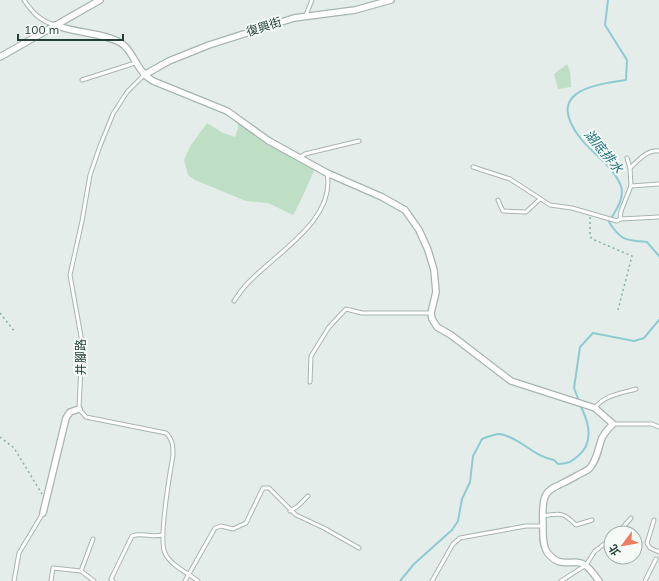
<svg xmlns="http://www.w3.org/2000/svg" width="659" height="581" viewBox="0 0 659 581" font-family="Mulish,'Noto Sans TC',sans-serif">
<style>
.green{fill:#bedec5}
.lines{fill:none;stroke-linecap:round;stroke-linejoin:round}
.stream{stroke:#8ecbd1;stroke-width:2}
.service-casing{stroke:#a7b5b0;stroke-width:5}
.minor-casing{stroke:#a7b5b0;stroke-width:8}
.path{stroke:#86b0a0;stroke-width:1.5;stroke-dasharray:2 3;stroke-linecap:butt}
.service{stroke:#fff;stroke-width:3}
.minor{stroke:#fff;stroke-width:5.5}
.labels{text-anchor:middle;stroke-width:4;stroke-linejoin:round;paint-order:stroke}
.street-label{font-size:12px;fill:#243f36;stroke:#f5faf7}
.water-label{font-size:13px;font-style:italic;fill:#1f717a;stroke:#f5faf7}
</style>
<rect width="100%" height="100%" fill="#e4ede9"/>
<g class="green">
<polygon points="567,64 570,71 571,87 558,89 554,74"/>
<path d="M238 117 316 167C308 183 302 200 293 215L268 203 246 201 195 180 188 175 184 160 191 145 207 123 223 133 235 137 238 128Z"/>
</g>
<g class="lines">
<g class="stream">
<path d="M608 0 605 25 627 60 626 80C589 85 545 93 581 139 594 155 613 166 621 186 625 199 615 211 609 222 621 241 626 240 647 242L659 256"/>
<polyline points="579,401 574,388 580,347 593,333 634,341 644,338 659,320"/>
<path d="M400 581 414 564 452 530 458 521 462 499 470 482 473 456 482 439C487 437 495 434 500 434 521 438 534 457 554 460L558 464C567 464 571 462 578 456 595 442 589 422 580 405"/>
</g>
<g class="service-casing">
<g id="service">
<path d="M24 0C32 12 40 21 55 25"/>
<polyline points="306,15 312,0"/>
<path d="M144 75 127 92 113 114 100 146 90 175 82 221 70 275 82 342 79 409 86 417 166 433C173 440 173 446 173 455 170 473 158 540 165 553 170 565 188 573 198 581"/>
<polyline points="82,80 135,63"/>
<polyline points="299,158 305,154 359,141"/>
<polyline points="627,158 630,168 631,186"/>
<polyline points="473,167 510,179 550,205 572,208 617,221 620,219 659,217"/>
<path d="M630 168C638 161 647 149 659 151"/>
<polyline points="498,200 503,211 526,212 540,199"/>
<polyline points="620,219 621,211 631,186 659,184"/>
<path d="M234 301C239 294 244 286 251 280 279 251 336 219 327 173"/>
<polyline points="310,382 311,356 329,327 346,309 362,313 431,313"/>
<path d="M595 408C604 395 622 393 636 389"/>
<polyline points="613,424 652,424 659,427"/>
<polyline points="290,511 298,506 308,496"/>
<path d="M543 516C560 513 563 512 576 525L592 520"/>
<polyline points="654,520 647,543 650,548 659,552"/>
<polyline points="618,533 631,518"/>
<polyline points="81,571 93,539"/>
<polyline points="14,581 19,553 43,513"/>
<polyline points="51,581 53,568 81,571 94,581"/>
<path d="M113 581 111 579 132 536C143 532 152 538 162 535"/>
<polyline points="185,581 215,528 221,526 233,529 246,523 263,488 269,488 296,515 324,528 359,548"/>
<polyline points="432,581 453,544 460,538 526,526 543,526"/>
<polyline points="561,581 586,565 595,551 611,539"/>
<polyline points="645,581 656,559"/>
</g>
</g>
<g class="minor-casing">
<g id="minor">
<path d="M55 25C74 33 106 33 121 43 134 51 135 70 153 81L227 111 269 141 327 173 382 197 405 210 419 230 428 250 434 270 436 292 431 313 432 319 437 327 451 335 511 381 595 408 613 424C609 428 604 433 602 438 598 448 597 461 589 469 586 471 582 473 578 475 548 493 541 484 543 525 543 533 542 544 547 552 561 571 573 557 585 565 590 568 595 576 599 581"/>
<polyline points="0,57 100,0"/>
<polyline points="144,75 169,61 209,45 294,18 355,10 391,0"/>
<polyline points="43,513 66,418 70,412 79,409"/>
</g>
</g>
<g class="path">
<polyline points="590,217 590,236 592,239 632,256 618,310"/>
<polyline points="0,313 15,332"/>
<polyline points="0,437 14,448 42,494"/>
</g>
<use href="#service" class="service"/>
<use href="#minor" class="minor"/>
</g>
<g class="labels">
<g class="street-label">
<text transform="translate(264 27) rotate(-18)" y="4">復興街</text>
<text transform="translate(81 357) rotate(-90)" y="4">井腳路</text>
</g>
<g class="water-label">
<text transform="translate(604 151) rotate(50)" y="5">湖底排水</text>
</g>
</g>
<g transform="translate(623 545) rotate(238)"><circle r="19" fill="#f5faf7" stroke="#a1afaa"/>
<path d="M0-3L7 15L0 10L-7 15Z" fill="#ef7b61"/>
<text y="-6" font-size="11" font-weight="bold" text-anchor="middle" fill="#243f36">北</text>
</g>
<path d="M18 34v6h105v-6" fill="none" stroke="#243f36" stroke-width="2"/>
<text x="24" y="34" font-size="12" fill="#243f36" stroke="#f5faf7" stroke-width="3" paint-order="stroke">100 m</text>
</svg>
